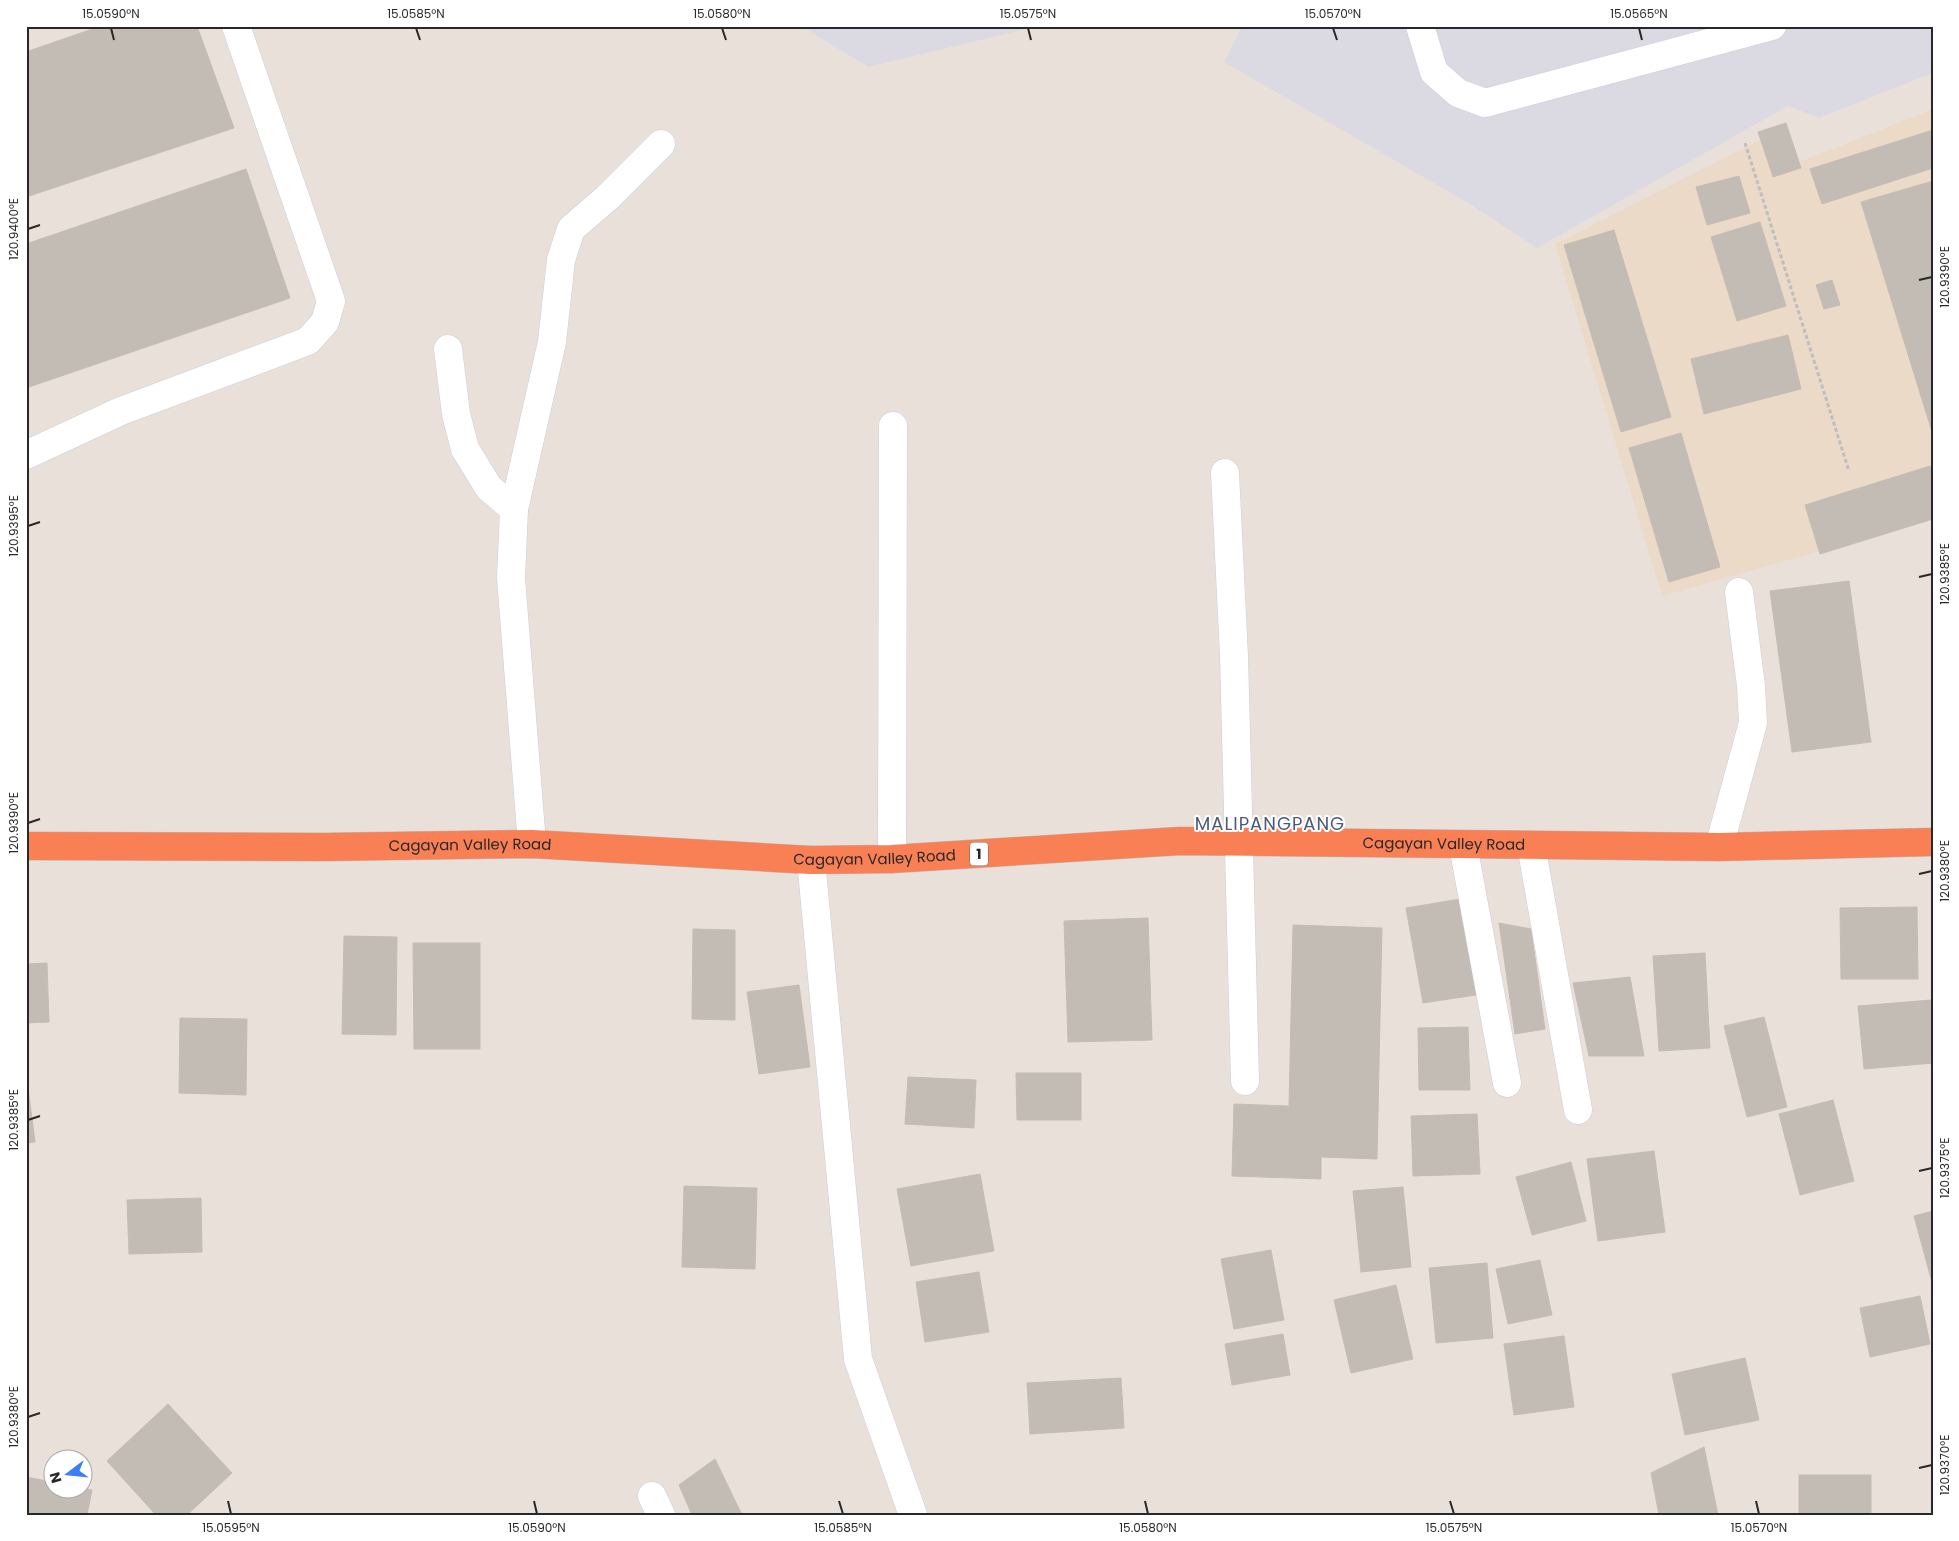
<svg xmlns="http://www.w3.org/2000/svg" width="1959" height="1541" viewBox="0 0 1959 1541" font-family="Poppins,sans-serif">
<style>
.industrial{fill:#dbdae2}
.education{fill:#ecdac9}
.building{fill:#c2bcb5;stroke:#c5bcb4}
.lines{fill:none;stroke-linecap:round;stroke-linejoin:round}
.minor-casing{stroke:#c8ceda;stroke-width:29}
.highway-casing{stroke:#bebebe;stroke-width:29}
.path{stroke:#bebebe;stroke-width:3;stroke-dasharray:4 2.5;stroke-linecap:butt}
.minor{stroke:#fff;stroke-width:28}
.highway{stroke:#f98055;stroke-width:28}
.ticks{fill:none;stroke:#282828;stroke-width:2}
.labels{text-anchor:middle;stroke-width:4;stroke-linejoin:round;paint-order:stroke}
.shield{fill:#fff;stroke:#686868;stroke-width:1}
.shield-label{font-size:14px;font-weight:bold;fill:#282828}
.street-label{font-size:15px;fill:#282828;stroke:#fff}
.quarter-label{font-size:18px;letter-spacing:1px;fill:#4a5a77;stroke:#fff}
.neatline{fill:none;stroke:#282828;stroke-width:2}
.ticks-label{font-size:12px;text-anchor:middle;fill:#282828}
</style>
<rect width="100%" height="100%" fill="#eae0da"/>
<g class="industrial">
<polygon points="801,26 1039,26 868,67"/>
<polygon points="1242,26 1933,26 1933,73 1819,118 1788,106 1537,248 1470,204 1224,62"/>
</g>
<polygon class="education" points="1933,109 1933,519 1662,596 1555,244 1774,133 1799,162"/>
<g class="building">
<polygon points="101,26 197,26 234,128 26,197 26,52"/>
<polygon points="1786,123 1801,168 1773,177 1758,132"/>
<polygon points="1933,130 1933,168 1822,204 1810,169"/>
<polygon points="246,169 290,298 26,388 26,244"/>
<polygon points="1739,176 1750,213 1707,225 1696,187"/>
<polygon points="1933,181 1933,435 1861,202"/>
<polygon points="1760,222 1786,306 1737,321 1711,237"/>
<polygon points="1614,230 1671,417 1621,432 1564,245"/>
<polygon points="1832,280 1840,305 1824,309 1816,285"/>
<polygon points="1788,335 1801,389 1704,414 1691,359"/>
<polygon points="1681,433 1720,567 1669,582 1629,448"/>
<polygon points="1930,466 1933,474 1933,519 1820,554 1805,505"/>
<polygon points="1849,581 1871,742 1792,752 1770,591"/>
<polygon points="1466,898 1482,994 1423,1003 1406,908"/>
<polygon points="1917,907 1918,979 1841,979 1840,908"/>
<polygon points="1148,918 1152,1040 1068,1042 1064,921"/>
<polygon points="1499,923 1531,929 1545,1029 1515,1034"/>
<polygon points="1293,925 1382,928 1377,1159 1321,1157 1321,1179 1232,1176 1234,1104 1289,1106"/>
<polygon points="693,929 735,930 735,1020 692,1019"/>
<polygon points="344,936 397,937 396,1035 342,1034"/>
<polygon points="413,943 480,943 480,1049 414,1049"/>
<polygon points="1705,953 1710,1048 1659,1051 1653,956"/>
<polygon points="47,963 49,1022 26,1023 26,964"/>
<polygon points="1630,977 1644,1056 1589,1056 1573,983"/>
<polygon points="799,985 810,1067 759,1074 747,992"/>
<polygon points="1931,1000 1933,1063 1864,1069 1858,1006"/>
<polygon points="1764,1017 1787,1107 1747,1117 1724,1026"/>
<polygon points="180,1018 247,1019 246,1095 179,1093"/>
<polygon points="1468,1027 1470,1090 1419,1090 1418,1028"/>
<polygon points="26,1072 35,1142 26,1143"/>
<polygon points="1016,1073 1081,1073 1081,1120 1017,1120"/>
<polygon points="908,1077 976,1080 974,1128 905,1124"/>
<polygon points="1833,1100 1854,1181 1800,1195 1779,1114"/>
<polygon points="1477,1114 1480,1174 1413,1176 1411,1116"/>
<polygon points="1654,1151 1665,1232 1598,1241 1587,1159"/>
<polygon points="1571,1162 1586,1221 1532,1235 1516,1177"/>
<polygon points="980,1174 994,1251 911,1266 897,1189"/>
<polygon points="684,1186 757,1188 755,1269 682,1267"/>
<polygon points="1403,1187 1411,1267 1361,1272 1353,1191"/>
<polygon points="201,1198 202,1252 129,1254 127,1200"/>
<polygon points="1933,1211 1933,1286 1914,1216"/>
<polygon points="1271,1250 1284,1320 1234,1329 1221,1259"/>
<polygon points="1540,1260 1552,1315 1508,1324 1496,1269"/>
<polygon points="1487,1263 1493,1338 1436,1343 1429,1268"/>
<polygon points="979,1272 989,1332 925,1342 916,1282"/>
<polygon points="1396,1285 1413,1359 1351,1373 1334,1300"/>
<polygon points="1920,1296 1930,1344 1870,1357 1860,1308"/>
<polygon points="1283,1334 1290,1375 1232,1385 1225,1344"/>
<polygon points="1564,1336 1574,1407 1514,1415 1504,1344"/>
<polygon points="1745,1358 1759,1420 1685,1435 1672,1374"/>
<polygon points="1121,1378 1124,1428 1030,1434 1027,1383"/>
<polygon points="168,1404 232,1473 187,1515 156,1515 107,1461"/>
<polygon points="1704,1447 1718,1515 1659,1515 1651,1473"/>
<polygon points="715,1459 742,1515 692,1515 679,1485"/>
<rect x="1799" y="1475" width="72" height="40"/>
<polygon points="26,1477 52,1482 52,1488 82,1488 92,1490 87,1515 26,1515"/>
</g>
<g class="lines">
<g class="minor-casing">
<g id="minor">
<polyline points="1420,26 1434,72 1458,93 1485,103 1772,26"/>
<polyline points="448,349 456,414 465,449 489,488 514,509"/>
<polyline points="26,455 121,411 308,341 325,322 331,301 236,26"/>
<polyline points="1225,473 1234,656 1245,1081"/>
<polyline points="532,844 511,578 514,509 552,342 561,260 571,229 608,197 661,144"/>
<polyline points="1463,845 1507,1083"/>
<polyline points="1531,845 1578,1110"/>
<polyline points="1719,847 1753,723 1751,686 1739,592"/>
<polyline points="892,859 893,426"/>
<polyline points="811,860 858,1359 913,1515"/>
<polyline points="652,1496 661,1515"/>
</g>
</g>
<g class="highway-casing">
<g id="highway">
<path id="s1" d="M26 846 323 847 532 844 811 860 892 859 1180 841 1719 847 1933 842"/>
</g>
</g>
<polyline class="path" points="1745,143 1849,471"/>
<use href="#minor" class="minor"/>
<use href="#highway" class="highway"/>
</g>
<path class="ticks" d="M111 28 114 40M416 28 420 40M722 28 726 40M1028 28 1031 40M1333 28 1337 40M1639 28 1642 40M28 229 40 225M1919 280 1932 277M28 526 40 522M1919 577 1932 574M28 823 40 819M1919 874 1932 871M28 1120 40 1116M1919 1171 1932 1168M28 1417 40 1413M1919 1468 1932 1465M228 1501 231 1514M534 1501 537 1514M839 1501 843 1514M1145 1501 1148 1514M1450 1501 1454 1514M1756 1501 1759 1514"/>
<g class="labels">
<rect class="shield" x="970" y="842.5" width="18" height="23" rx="4"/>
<g class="shield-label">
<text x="979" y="859">1</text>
</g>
<g class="street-label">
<text dy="5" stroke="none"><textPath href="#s1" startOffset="1419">Cagayan Valley Road</textPath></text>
<text dy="5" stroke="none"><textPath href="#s1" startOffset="444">Cagayan Valley Road</textPath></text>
<text dy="5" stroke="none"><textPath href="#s1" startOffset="849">Cagayan Valley Road</textPath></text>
</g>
<g class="quarter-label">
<text x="1270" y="830">MALIPANGPANG</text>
</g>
</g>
<rect width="1959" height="1541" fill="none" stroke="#ffffff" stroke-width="55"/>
<g transform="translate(68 1474) rotate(254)"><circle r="24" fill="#ffffff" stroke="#a9a9a9"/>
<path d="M0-4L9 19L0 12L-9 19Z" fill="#3c7ef4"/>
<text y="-8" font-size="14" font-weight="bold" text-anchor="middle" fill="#282828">N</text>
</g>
<rect x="28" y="28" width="1904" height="1486" class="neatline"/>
<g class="ticks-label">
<text x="111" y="18">15.0590°N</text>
<text x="416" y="18">15.0585°N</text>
<text x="722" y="18">15.0580°N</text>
<text x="1028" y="18">15.0575°N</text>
<text x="1333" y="18">15.0570°N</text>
<text x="1639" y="18">15.0565°N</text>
<text transform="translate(14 229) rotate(-90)" y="4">120.9400°E</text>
<text transform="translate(1945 277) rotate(-90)" y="4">120.9390°E</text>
<text transform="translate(14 526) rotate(-90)" y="4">120.9395°E</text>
<text transform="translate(1945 574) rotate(-90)" y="4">120.9385°E</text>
<text transform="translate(14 823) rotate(-90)" y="4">120.9390°E</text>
<text transform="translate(1945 871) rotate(-90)" y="4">120.9380°E</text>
<text transform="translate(14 1120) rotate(-90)" y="4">120.9385°E</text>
<text transform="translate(1945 1168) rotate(-90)" y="4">120.9375°E</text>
<text transform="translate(14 1417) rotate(-90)" y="4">120.9380°E</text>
<text transform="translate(1945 1465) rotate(-90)" y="4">120.9370°E</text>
<text x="231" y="1532">15.0595°N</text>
<text x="537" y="1532">15.0590°N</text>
<text x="843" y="1532">15.0585°N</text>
<text x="1148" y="1532">15.0580°N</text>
<text x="1454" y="1532">15.0575°N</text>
<text x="1759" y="1532">15.0570°N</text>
</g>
</svg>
